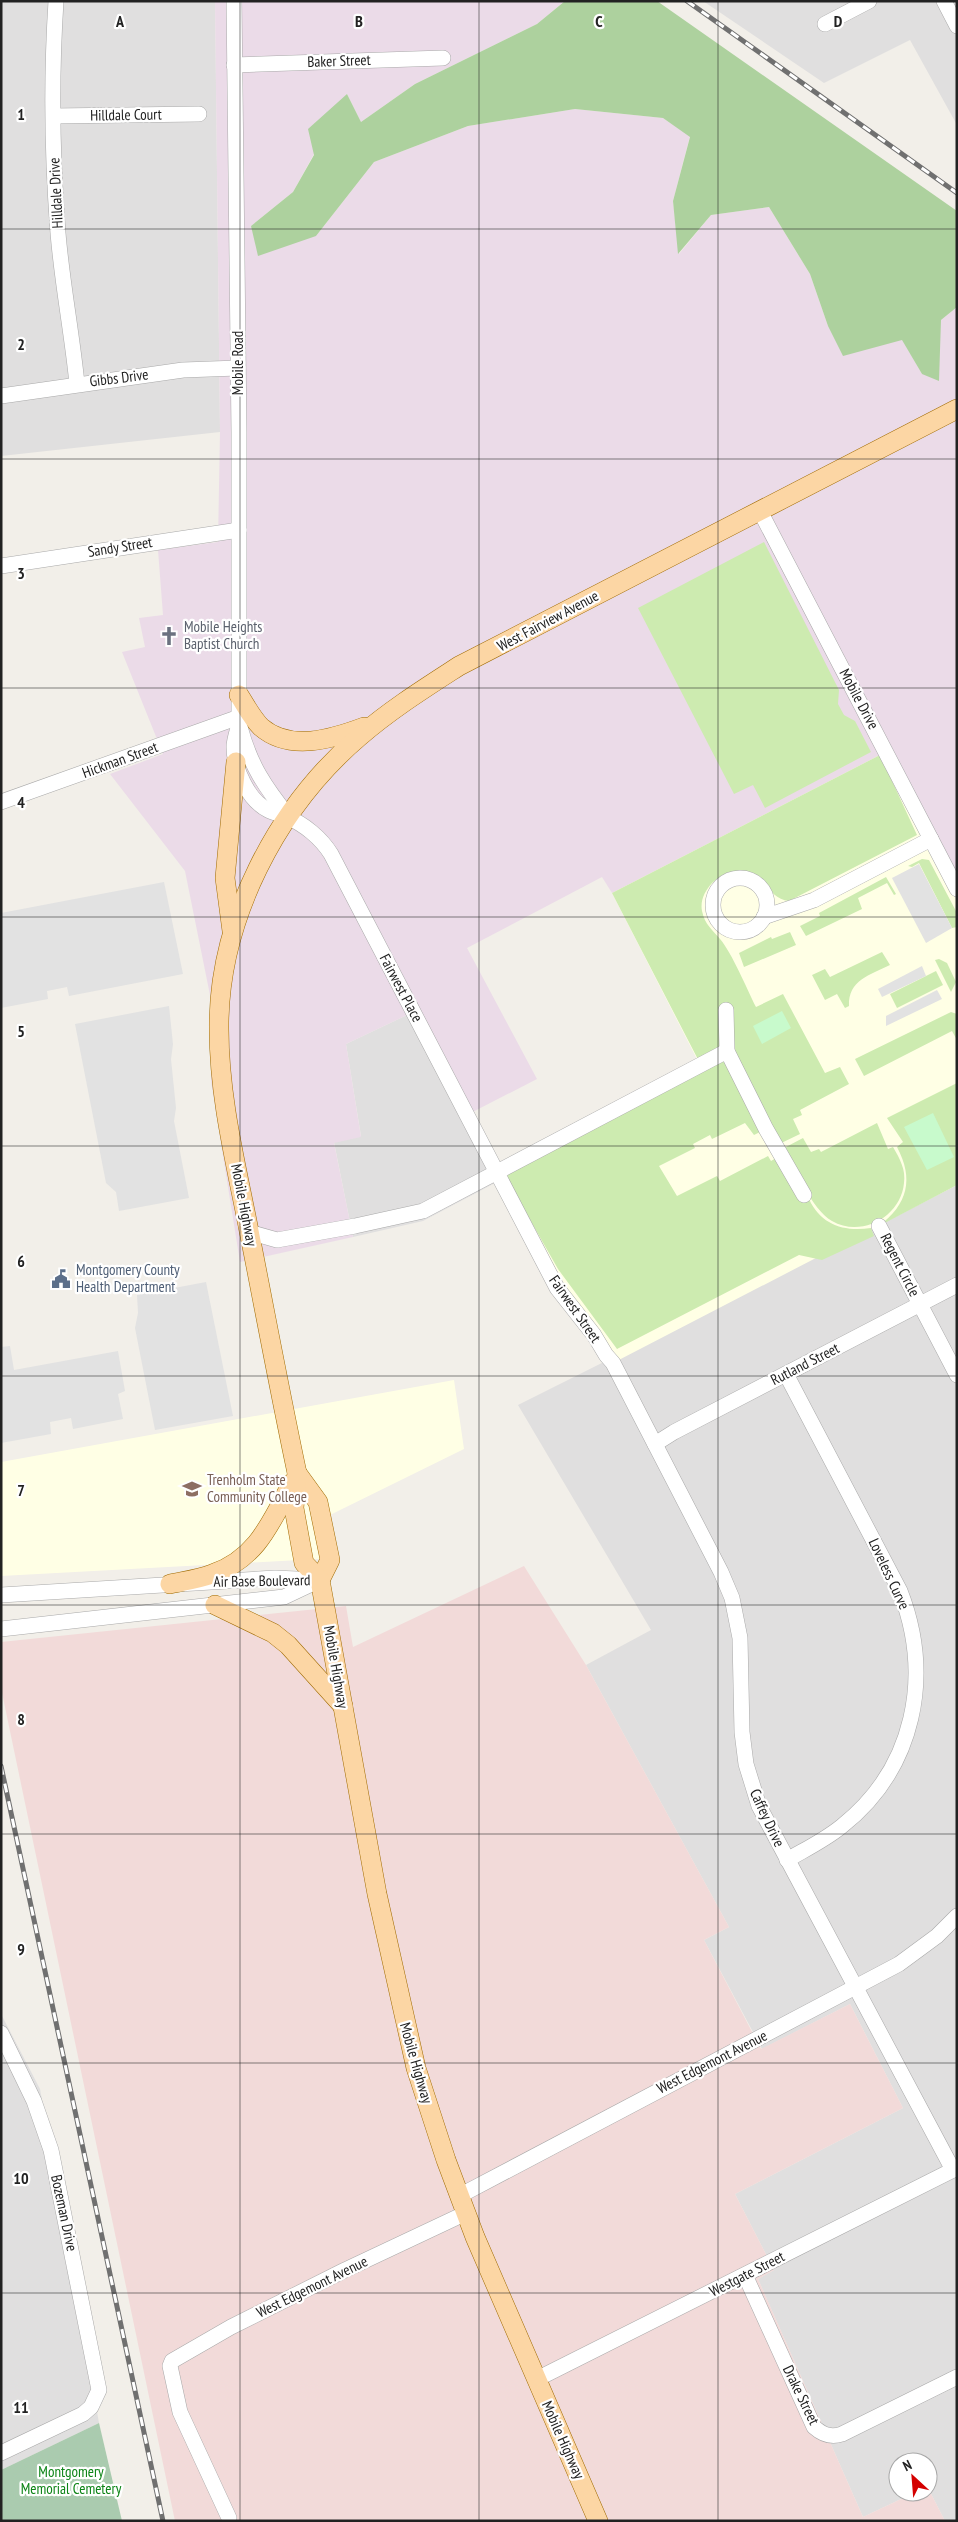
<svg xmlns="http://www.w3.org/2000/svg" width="958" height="2522" viewBox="0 0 958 2522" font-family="'PT Sans Narrow',sans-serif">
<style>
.residential{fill:#e0dfdf}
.commercial{fill:#f2dad9}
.industrial{fill:#ebdbe8}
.education{fill:#ffffe5}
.grass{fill:#cdebb0}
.forest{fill:#add19e}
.cemetery{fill:#aacbaf}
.park{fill:#c8facc}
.parking{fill:#e2e2e2}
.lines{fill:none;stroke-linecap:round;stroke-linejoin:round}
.minor-casing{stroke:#a9a9a9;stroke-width:16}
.major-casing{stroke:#a06b00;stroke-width:20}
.minor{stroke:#fff;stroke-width:15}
.major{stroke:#fcd6a4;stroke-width:19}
.rail-casing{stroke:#707070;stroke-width:5}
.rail{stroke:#fff;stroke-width:3;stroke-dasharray:9;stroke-linecap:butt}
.grid{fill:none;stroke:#222;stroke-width:1;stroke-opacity:0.55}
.labels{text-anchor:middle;stroke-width:4.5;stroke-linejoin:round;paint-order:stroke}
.street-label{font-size:15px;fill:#222;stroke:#fff}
.worship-label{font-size:15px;fill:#5b616d;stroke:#fff;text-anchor:start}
.service-label{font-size:15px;fill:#4e5e75;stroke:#fff;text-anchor:start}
.education-label{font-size:15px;fill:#785e54;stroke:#fff;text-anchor:start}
.park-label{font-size:15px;fill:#0c8416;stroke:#fff}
.grid-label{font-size:16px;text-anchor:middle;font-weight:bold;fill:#222;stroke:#fff;stroke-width:4.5;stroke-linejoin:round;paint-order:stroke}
</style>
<rect width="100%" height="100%" fill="#f2efe9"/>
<g class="residential">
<polygon points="1,1 215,1 220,432 1,456"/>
<polygon points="703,1 957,1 957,125 910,40 824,83"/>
<polygon points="407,1015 495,1183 423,1221 353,1237 334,1142 361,1136 346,1044"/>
<polygon points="957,1185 957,2521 945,2521 928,2488 928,2462 898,2462 898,2492 916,2492 863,2517 758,2279 774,2270 735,2194 903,2108 850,2004 762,2049 704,1940 729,1927 586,1665 651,1630 518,1405"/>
<polygon points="1,2014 40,2089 99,2423 1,2470"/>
</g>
<polygon class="commercial" points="524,1566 586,1665 729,1927 704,1940 761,2049 850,2004 903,2108 735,2194 774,2270 758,2279 863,2517 916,2492 928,2492 928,2488 945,2521 175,2521 1,1688 1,1642 346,1606 353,1647"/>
<polygon class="industrial" points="215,1 565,1 537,24 415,84 361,122 347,94 293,192 251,226 316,236 374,162 468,126 575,109 663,118 690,136 673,201 679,254 711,215 769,207 810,274 828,326 902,339 922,374 941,320 957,307 957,880 612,893 602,877 467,948 537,1079 461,1118 407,1015 346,1044 361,1137 334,1143 353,1237 240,1262 211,1081 211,1000 185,871 110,774 163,754 122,652 145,647 139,618 163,615 158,550 218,542 220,432"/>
<g class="education">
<polygon points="880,755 957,901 957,1185 613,1363 497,1173 700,1065 612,893"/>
<polygon points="454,1380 464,1449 330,1515 337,1558 1,1576 1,1462"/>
</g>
<g class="grass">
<polygon points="764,542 839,690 838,704 844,715 855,721 871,752 765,808 753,785 734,794 638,608"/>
<path d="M880 755 917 835 789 901C768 899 763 872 739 871 731 870 718 877 712 883 705 891 700 900 702 911 705 925 712 929 720 939 732 953 747 989 756 1007L783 994 825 1073 840 1067 849 1084 800 1110 802 1115 793 1119 800 1134 773 1147 766 1129 754 1135 745 1123 712 1139 710 1135 693 1144 695 1148 659 1166 677 1196 717 1176 720 1181 768 1156 771 1161 778 1157 801 1202 809 1199C821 1225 844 1232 871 1228L874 1236 822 1260 799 1255 617 1349 558 1269 508 1181V1174L704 1071 612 893Z"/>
<polygon points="922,859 929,860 957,913 957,927 952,928 919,863 912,867 908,866"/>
<polygon points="886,877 896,894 894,895 887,883 858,898 862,909 806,936 800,926 820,916 819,913"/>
<polygon points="790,932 796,945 744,967 739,953 771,937 772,939"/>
<path d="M882 952 890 965C870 975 848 980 849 1006L845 1008 837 994 825 1000 812 975 825 969 830 977Z"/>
<polygon points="939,959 947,963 956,982 951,992 935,960"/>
<polygon points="936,971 943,985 897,1008 890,994"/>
<polygon points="951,1012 957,1014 957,1040 952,1031 864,1076 855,1059"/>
<path d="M957 1083V1185L879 1226C908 1204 914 1179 897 1147L903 1142 887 1118Z"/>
<path d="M877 1123 888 1149 893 1147C900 1159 906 1170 904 1183 901 1217 861 1238 832 1221 811 1209 796 1169 784 1148L803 1138 811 1152 819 1149 821 1152Z"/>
</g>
<polygon class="forest" points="565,1 657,1 957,211 957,307 941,320 939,381 922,374 902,340 843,356 828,326 810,274 769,207 711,215 678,254 673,201 690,137 663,118 575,109 468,126 374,162 316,236 258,256 251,226 293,192 314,155 308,129 347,94 361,122 415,84 537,24"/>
<polygon class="cemetery" points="99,2423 122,2521 1,2521 1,2470"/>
<g class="park">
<polygon points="782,1011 791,1028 762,1044 753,1026"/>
<polygon points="933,1113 954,1157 927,1170 904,1127"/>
</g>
<g class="parking">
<polygon points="919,864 952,928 926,943 892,878"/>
<polygon points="164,882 183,974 69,996 67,987 47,991 48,999 1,1008 1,913"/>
<polygon points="922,966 926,976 882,997 878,989"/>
<polygon points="937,990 942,999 886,1026 886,1016"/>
<polygon points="169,1006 173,1044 171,1059 176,1108 174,1121 189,1198 119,1211 116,1192 106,1183 75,1024"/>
<polygon points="206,1282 233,1416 155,1430 135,1328 138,1313 137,1295"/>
<polygon points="10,1346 14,1370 118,1351 125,1391 118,1394 123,1419 73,1429 71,1418 50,1422 51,1434 1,1443 1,1347"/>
</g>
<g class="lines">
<g class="minor-casing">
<g id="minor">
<path d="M56 1C51 78 52 156 58 233 62 283 72 333 77 384"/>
<path d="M234 1 239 432V724C237 732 234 740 234 747 234 769 248 800 268 810 274 813 281 814 287 817 304 824 321 838 331 854L557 1288 594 1335 606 1355 613 1363 721 1572 732 1598 740 1638 742 1732 746 1764 759 1806 953 2170"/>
<polyline points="944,1 957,26"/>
<polyline points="825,24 869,1"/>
<polyline points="234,65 443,58"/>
<polyline points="54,116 199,114"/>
<polyline points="1,396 183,370 238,368"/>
<polyline points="760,511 957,889"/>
<polyline points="1,566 239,530"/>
<path d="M240 727C250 765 265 787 289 817"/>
<polyline points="1,802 239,717"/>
<circle cx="740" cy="905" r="27"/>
<polyline points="764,917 814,900 931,839"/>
<polyline points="726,1010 727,1051 766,1129 804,1195"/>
<polyline points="879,1226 957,1375"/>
<polyline points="249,1232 277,1240 355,1226 423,1211 727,1051"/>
<path d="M786 1374 900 1591C933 1676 915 1768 842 1826 825 1840 806 1849 787 1860"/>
<polyline points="655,1444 674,1432 957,1285"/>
<polyline points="1,1595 275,1578 318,1580"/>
<polyline points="1,1629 284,1597 320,1580"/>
<polyline points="1,2033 34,2101 51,2150 99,2390 91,2407 83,2414 1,2453"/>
<polyline points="459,2196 899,1964 937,1936 957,1916"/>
<path d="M745 2275 814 2427C823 2435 831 2438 842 2434L957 2377"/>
<polyline points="537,2379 957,2168"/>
<polyline points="229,2518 180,2412 170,2366 172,2361 231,2327 345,2270 466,2213"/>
</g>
</g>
<g class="major-casing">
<g id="major">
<path d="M239 695C246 706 252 718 261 727 290 752 332 739 364 727"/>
<polyline points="232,931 225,878 236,762"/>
<polyline points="297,1473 318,1502 330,1560 320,1580"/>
<path d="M170 1584C184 1581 199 1579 212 1574 257 1559 271 1522 292 1483"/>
<polyline points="215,1605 273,1633 288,1645 343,1706"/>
<path d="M598 2521 475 2237 446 2160 416 2068 377 1894 320 1580 304 1563 294 1508 297 1473C280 1393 265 1312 249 1231 236 1164 219 1098 219 1029 218 920 277 807 359 737 390 710 425 688 459 666L957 409"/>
</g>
</g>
<use href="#minor" class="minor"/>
<use href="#major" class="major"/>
<g class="rail-casing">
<g id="rail">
<polyline points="687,1 957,193"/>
<polyline points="1,1766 163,2521"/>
</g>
</g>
<use href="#rail" class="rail"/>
</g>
<path class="grid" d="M240 1V2521M479 1V2521M718 1V2521M1 229H957M1 459H957M1 688H957M1 917H957M1 1146H957M1 1376H957M1 1605H957M1 1834H957M1 2063H957M1 2293H957"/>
<defs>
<g id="church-bare" transform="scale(1.5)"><path d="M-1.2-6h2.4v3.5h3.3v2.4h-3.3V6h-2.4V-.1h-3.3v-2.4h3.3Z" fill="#6b7280" stroke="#fff" stroke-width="2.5" paint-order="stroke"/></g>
<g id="civic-bare" transform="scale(1.5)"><path d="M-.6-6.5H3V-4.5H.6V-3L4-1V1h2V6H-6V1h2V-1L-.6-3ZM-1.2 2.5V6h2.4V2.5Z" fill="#5c6f8a" stroke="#fff" stroke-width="2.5" paint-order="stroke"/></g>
<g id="university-bare" transform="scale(1.5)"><path d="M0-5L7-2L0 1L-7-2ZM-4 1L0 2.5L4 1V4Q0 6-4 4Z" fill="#8d6e63" stroke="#fff" stroke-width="2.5" paint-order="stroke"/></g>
</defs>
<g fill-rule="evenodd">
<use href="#church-bare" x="169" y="636"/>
<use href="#civic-bare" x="61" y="1279"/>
<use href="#university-bare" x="192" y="1489"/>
</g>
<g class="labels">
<g class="street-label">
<text transform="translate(339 61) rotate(-2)" y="5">Baker Street</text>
<text transform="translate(126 115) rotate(-1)" y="5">Hilldale Court</text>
<text transform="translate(56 193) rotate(-93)" y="5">Hilldale Drive</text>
<text transform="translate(238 363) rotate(-90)" y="5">Mobile Road</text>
<text transform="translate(119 378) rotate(-7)" y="5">Gibbs Drive</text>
<text transform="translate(120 547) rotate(-9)" y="5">Sandy Street</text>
<text transform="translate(548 621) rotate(-28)" y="5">West Fairview Avenue</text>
<text transform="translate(859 699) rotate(62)" y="5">Mobile Drive</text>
<text transform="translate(120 760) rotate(-20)" y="5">Hickman Street</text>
<text transform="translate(401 988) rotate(62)" y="5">Fairwest Place</text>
<text transform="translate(244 1205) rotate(79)" y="5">Mobile Highway</text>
<text transform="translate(900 1265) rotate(63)" y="5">Regent Circle</text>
<text transform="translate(575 1309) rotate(55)" y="5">Fairwest Street</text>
<text transform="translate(805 1364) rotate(-27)" y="5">Rutland Street</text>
<text transform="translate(889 1574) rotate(65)" y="5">Loveless Curve</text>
<text transform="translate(262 1581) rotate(-1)" y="5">Air Base Boulevard</text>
<text transform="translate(336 1667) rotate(80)" y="5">Mobile Highway</text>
<text transform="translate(767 1818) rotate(65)" y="5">Caffey Drive</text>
<text transform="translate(712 2062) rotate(-27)" y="5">West Edgemont Avenue</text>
<text transform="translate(416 2063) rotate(74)" y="5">Mobile Highway</text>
<text transform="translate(64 2213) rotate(78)" y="5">Bozeman Drive</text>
<text transform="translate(747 2274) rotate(-27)" y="5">Westgate Street</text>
<text transform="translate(312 2287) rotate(-26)" y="5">West Edgemont Avenue</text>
<text transform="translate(801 2395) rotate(64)" y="5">Drake Street</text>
<text transform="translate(563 2440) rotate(66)" y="5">Mobile Highway</text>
</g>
<g class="worship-label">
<text x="184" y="632">Mobile Heights<tspan x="184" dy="17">Baptist Church</tspan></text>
</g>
<g class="service-label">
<text x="76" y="1275">Montgomery County<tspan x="76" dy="17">Health Department</tspan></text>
</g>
<g class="education-label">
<text x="207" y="1485">Trenholm State<tspan x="207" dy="17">Community College</tspan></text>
</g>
<g class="park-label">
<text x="71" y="2477">Montgomery<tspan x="71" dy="17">Memorial Cemetery</tspan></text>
</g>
</g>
<g class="grid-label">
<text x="120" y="27">A</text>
<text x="359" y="27">B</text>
<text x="599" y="27">C</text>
<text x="838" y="27">D</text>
<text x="21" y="120">1</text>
<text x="21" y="350">2</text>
<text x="21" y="579">3</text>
<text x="21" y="808">4</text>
<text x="21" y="1037">5</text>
<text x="21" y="1267">6</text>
<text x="21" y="1496">7</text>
<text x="21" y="1725">8</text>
<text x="21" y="1955">9</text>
<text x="21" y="2184">10</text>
<text x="21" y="2413">11</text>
</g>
<rect width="958" height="2522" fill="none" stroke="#222222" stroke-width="5"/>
<g transform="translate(913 2477) rotate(334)"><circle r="24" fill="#ffffff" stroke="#a7a7a7"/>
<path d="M0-4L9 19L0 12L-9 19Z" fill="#d40000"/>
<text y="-8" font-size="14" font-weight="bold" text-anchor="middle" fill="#222222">N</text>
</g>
</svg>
